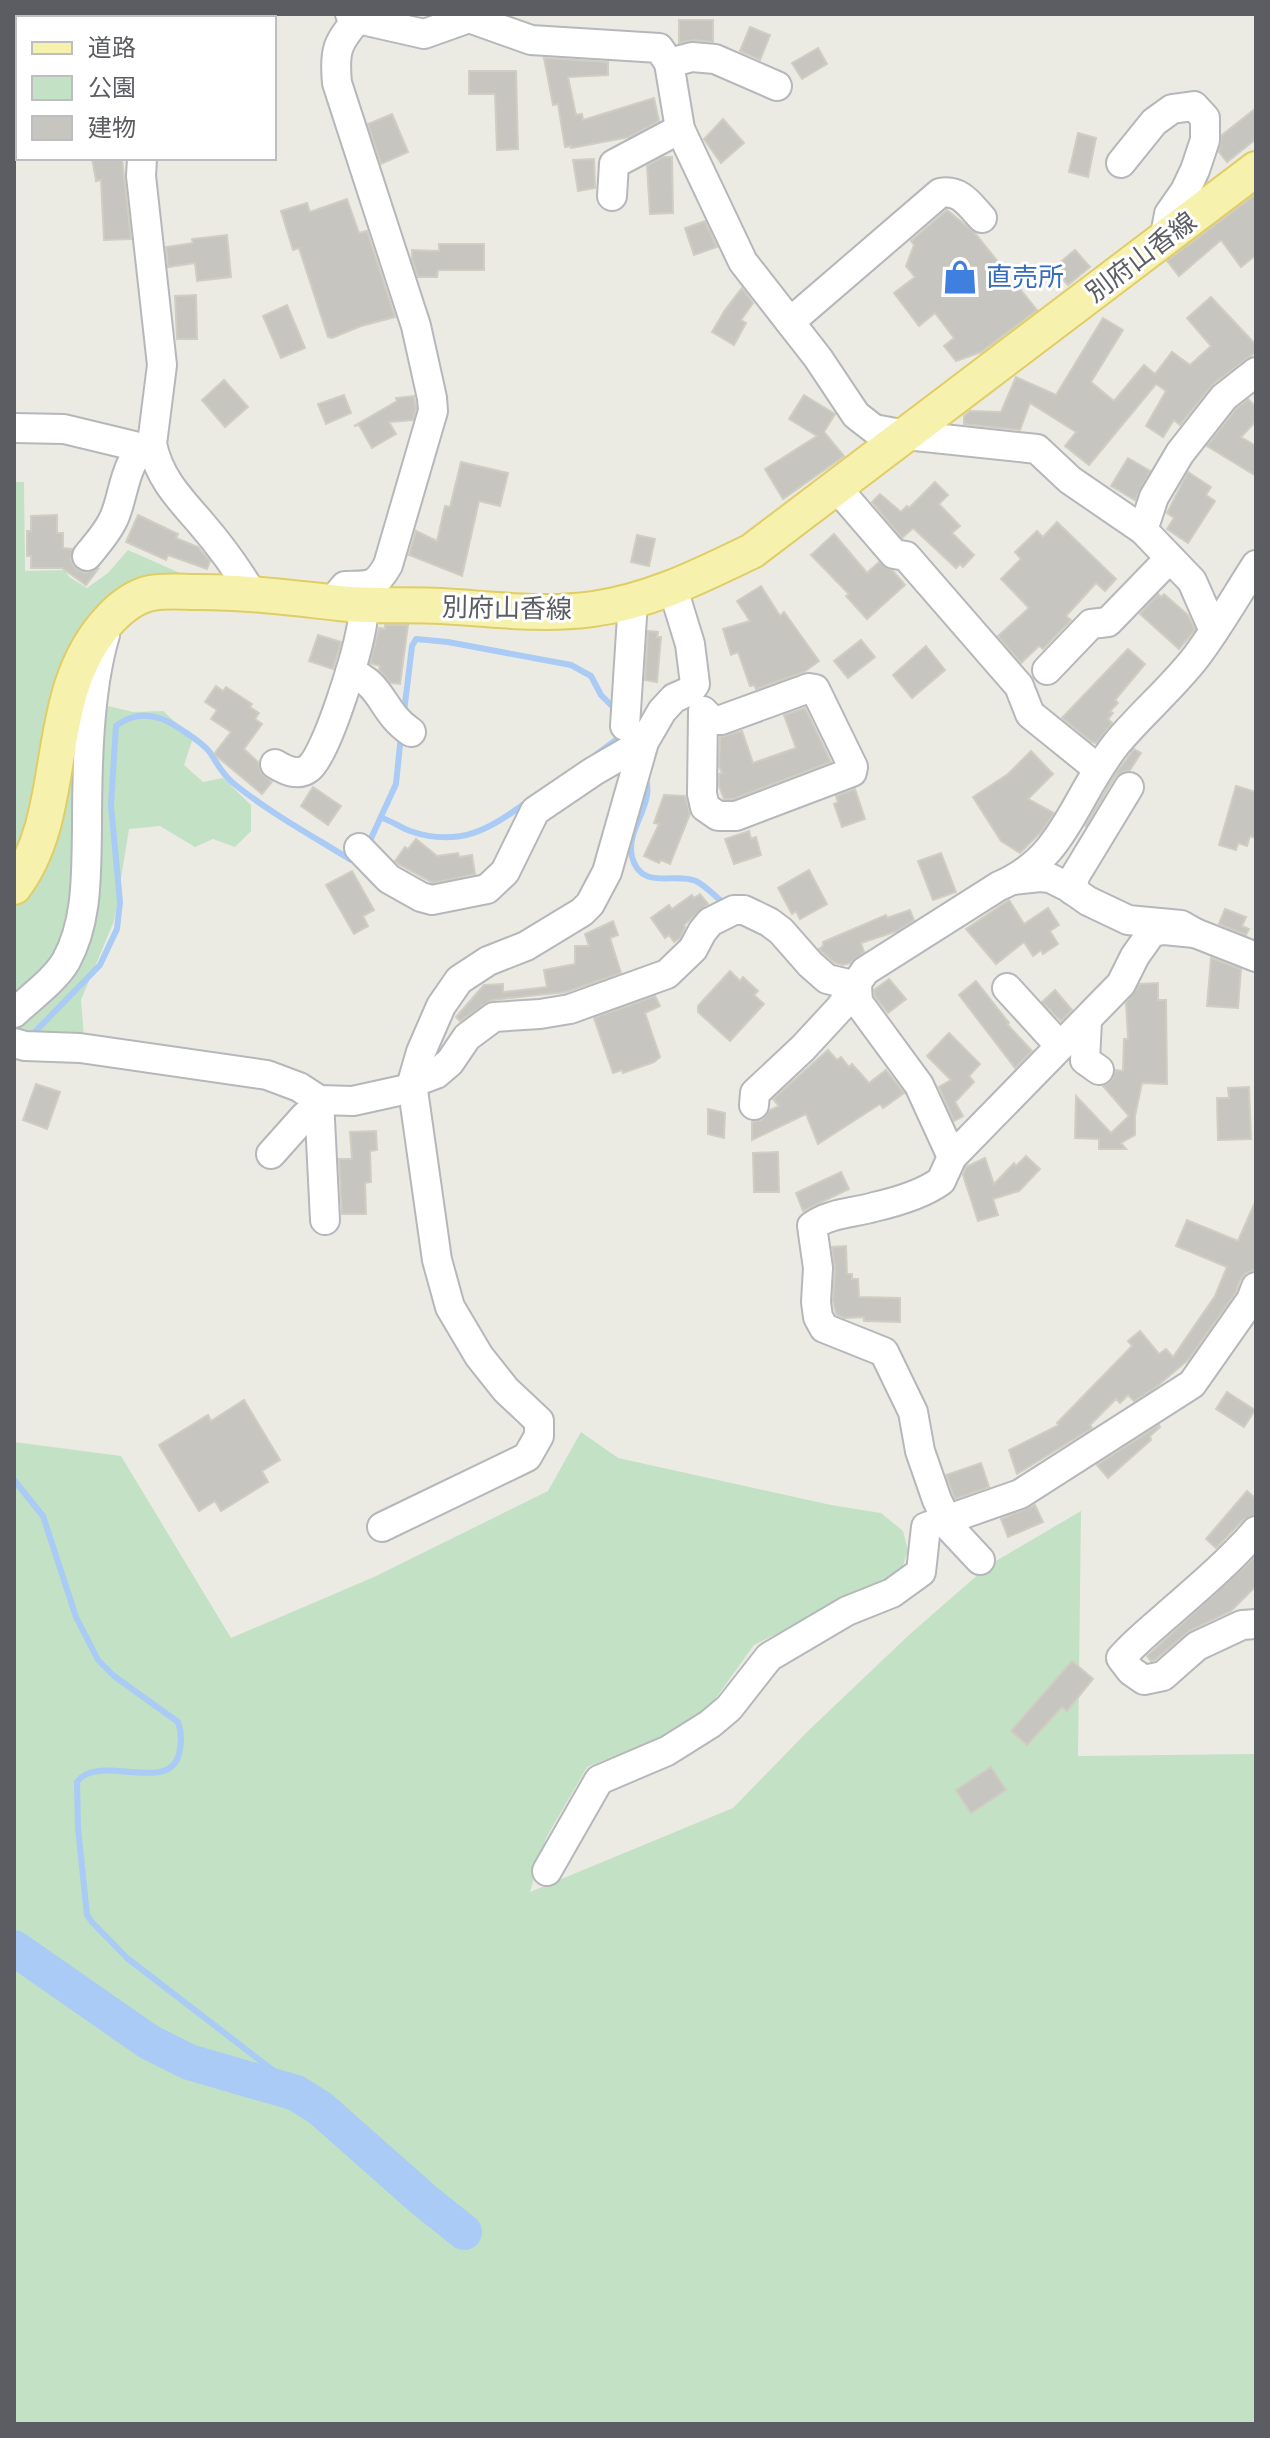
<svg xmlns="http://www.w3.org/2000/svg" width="1270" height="2438" viewBox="0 0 1270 2438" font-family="Barlow,'Noto Sans JP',sans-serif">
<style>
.green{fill:#c2e1c5}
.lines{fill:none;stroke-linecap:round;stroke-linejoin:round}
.stream{stroke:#a9cbf5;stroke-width:6}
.river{stroke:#a9cbf5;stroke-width:36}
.building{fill:#c7c5c0;stroke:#d0cdc2;stroke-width:2}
.minor-casing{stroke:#b5b7bb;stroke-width:32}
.major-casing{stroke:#e1cd66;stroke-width:38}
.minor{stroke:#fff;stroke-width:28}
.major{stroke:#f6f2ae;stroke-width:34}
.labels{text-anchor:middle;stroke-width:6;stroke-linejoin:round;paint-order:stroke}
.street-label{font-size:26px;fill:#5b5d62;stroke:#fff}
.shop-label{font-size:26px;fill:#366cbe;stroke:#fff;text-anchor:start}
</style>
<rect width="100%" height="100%" fill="#ecebe3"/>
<g class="green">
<polygon points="14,482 24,482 25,571 65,570 69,577 87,588 108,573 128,550 189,577 136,585 95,608 64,661 79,699 133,712 163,711 193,738 184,765 203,782 223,778 251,805 251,831 235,847 213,839 195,847 160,826 129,829 114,921 81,1000 84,1037 24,1031 14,1026"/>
<polygon points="581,1432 618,1458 831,1505 881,1513 903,1531 908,1550 902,1569 882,1585 844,1600 754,1645 698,1723 587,1767 546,1838 530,1892 733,1808 808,1731 909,1635 989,1565 1081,1511 1078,1756 1256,1754 1256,2424 14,2424 14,1442 121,1456 231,1638 374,1577 548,1491"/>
</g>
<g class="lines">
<g class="stream">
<polyline points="404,712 412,646 416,639 448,642 571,665 591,676 601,695 615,709"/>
<polyline points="597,754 616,740"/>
<path d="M644 774C658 803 625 827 632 857 641 891 674 872 696 881 704 885 713 894 720 900"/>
<path d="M382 818C392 821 401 828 410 831 459 848 491 829 528 801"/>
<polyline points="368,845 396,784 401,735"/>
<path d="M29 1038 100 965 117 929 120 902 111 805 116 726C131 715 144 713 162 719 173 723 205 744 211 754 218 765 223 775 233 783 270 813 311 835 351 860L356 855"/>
<path d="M14 1480 43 1516 76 1617 98 1660 114 1676 178 1722C182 1733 182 1742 179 1754 169 1795 98 1752 77 1782L78 1828 87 1915 92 1922 127 1958 283 2078 296 2093"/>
</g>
<polyline class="river" points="14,1948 149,2042 189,2062 296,2093 320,2108 424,2200 464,2232"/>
</g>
<g class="building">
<polygon points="679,20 713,20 713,42 693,40 679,43"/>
<polygon points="750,27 770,35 760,60 740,51"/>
<polygon points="818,48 827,64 802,79 792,63"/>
<polygon points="544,58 608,62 608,75 568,77 576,115 582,114 583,120 654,98 659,121 629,137 571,148 571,146 565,147 558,104 553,105"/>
<polygon points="469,71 516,71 518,149 497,150 495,94 469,94"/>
<polygon points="1256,108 1256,139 1227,162 1219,152 1222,135"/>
<polygon points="392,114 408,152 381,164 368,124"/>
<polygon points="723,119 744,143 721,163 704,139"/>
<polygon points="1078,133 1096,138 1088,177 1069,172"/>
<polygon points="663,157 672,157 673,213 650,214 647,166"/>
<polygon points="92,158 122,158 131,239 104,240 101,180 96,181"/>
<polygon points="594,159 595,188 578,191 573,160"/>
<polygon points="1256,194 1256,255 1241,267 1221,240 1179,276 1167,261"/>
<polygon points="347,199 359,233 367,231 395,317 361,326 332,338 328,337 299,248 293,250 281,211 307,203 310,212"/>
<polygon points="947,210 974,232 1037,310 981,352 956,361 944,346 954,338 935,313 919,326 894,293 915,277 906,266 914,245 911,241"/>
<polygon points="705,221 717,247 694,255 685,228"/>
<polygon points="227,235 231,277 197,281 195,263 168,267 166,247 193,243 192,239"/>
<polygon points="439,244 484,244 484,270 438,270 437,277 418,277 412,260 412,250 439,251"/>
<polygon points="1075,250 1090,267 1068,285 1053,268"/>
<polygon points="742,288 753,303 741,320 746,323 734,345 712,332 725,310"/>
<polygon points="196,295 197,339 177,339 175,296"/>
<polygon points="1211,297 1256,345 1256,352 1213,384 1180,425 1174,420 1163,437 1146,426 1166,391 1156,384 1089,465 1065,446 1076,432 1030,403 1020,430 964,424 964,416 970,411 1001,412 1016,377 1056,395 1103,318 1123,330 1091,382 1114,401 1144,365 1155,374 1172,352 1190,365 1211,346 1187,318"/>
<polygon points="287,305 305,348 281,358 263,316"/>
<polygon points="224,380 248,407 225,427 202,400"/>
<polygon points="344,395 351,413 326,424 318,404"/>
<polygon points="804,395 835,414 824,432 844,456 783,499 765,469 817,436 789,419"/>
<polygon points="414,396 416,409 413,420 389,422 396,434 372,448 359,425 354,426 397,401 396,398"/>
<polygon points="1248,399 1256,407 1256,421 1241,437 1256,446 1256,476 1207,446 1236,409"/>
<polygon points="1128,458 1150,471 1135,500 1111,486"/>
<polygon points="461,462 508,473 500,506 479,501 462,576 409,555 416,531 437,541 445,506 450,507"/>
<polygon points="1188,472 1211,487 1206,495 1215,501 1188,543 1167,529 1174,518 1167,513"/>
<polygon points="935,482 948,495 939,504 960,526 952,533 974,555 963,567 960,564 956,568 913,528 902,538 872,502 880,494 901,512 907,506 909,508"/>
<polygon points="57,515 57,533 63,533 63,548 72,549 71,561 76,569 85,573 98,569 86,585 62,568 31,568 31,556 27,556 27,531 31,531 31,516"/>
<polygon points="138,515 178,534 176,538 198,547 210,561 207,569 168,555 166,560 126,542"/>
<polygon points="1057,522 1116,579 1105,591 1096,583 1066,616 1071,620 1043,649 1039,646 1021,663 998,636 1029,608 1001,579 1021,559 1015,552 1037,531 1043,537"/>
<polygon points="834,534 867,573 879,562 893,571 905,585 867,619 846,596 849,594 811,555"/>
<polygon points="637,535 655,539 649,566 631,562"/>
<polygon points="761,586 780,616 784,612 819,661 804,672 756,689 754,685 750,686 738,652 731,655 723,629 750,621 737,601"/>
<polygon points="1158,594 1161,597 1164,594 1188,615 1195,630 1179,649 1140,614"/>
<polygon points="385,625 408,625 400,684 391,683 379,670 380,666 370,663 379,628 385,629"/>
<polygon points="648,631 658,632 657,637 661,637 657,682 645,680"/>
<polygon points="318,635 341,642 333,669 309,661"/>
<polygon points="861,640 875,657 848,678 834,661"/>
<polygon points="926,646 945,670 912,698 893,675"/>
<polygon points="1128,649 1145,664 1115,700 1118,703 1110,711 1113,713 1108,719 1112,723 1096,743 1092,742 1062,718"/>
<polygon points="216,686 223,691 226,687 252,704 250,707 259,713 255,719 262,724 244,749 258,762 261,773 272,782 262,794 214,754 231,732 211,719 217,710 205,702"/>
<polygon points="805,708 831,762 733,799 724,799 719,786 719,774 722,773 719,766 720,737 742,731 753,763 796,748 784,715"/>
<polygon points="1134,749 1141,753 1130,770 1122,772 1114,778 1085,827 1116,773"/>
<polygon points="1031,751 1053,774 1028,799 1054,813 1041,832 1020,853 1001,841 973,797 1008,774"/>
<polygon points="1236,786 1256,792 1256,838 1250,836 1247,846 1238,843 1236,850 1219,845"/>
<polygon points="313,787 341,806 328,825 301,806"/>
<polygon points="855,789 865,819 842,827 834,804 838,802 836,796"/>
<polygon points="664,795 685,796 690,814 670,864 661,860 659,863 644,856 659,824 654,823"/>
<polygon points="749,831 751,839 756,837 761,855 734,864 725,839"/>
<polygon points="416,839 437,856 458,853 459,857 472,855 475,874 433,883 400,865 395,861 405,847 408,849"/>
<polygon points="941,853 956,892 933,900 918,861"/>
<polygon points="809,870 827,904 800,919 796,911 792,914 778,888"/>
<polygon points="352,871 374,910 363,916 368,926 354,934 326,885"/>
<polygon points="700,894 708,904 684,925 685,927 680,938 674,942 669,935 665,938 651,918 669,905 672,909 692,895 694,898"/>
<polygon points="1009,900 1024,924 1048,908 1059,925 1050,931 1058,944 1043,954 1041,950 1033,956 1024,942 996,964 966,929"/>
<polygon points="1225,909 1246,917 1242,926 1249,929 1246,935 1219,924"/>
<polygon points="910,910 914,920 897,931 861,943 864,952 850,963 843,965 835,963 819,949 823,946 823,942 886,915 887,918"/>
<polygon points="613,921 618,935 610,938 621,973 566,992 492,1000 460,1021 456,1017 484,985 503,984 503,992 547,987 544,970 575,964 575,946 589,946 585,934"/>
<polygon points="1211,958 1241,969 1238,1008 1207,1006"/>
<polygon points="730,971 740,981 743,977 758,991 754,995 764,1004 730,1041 698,1012 698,1006"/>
<polygon points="889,979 906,999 888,1013 875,996 874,990"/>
<polygon points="976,981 1009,1023 1007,1024 1032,1051 1015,1068 959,995"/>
<polygon points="1158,983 1158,1000 1166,1000 1167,1084 1142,1083 1135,1116 1135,1135 1121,1143 1126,1149 1099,1149 1099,1139 1075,1138 1076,1096 1111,1133 1129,1116 1103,1086 1112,1080 1116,1070 1123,1071 1124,1039 1128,1039 1126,1003 1140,984"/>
<polygon points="1055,990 1072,1010 1061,1021 1042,1002"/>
<polygon points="655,996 660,1006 645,1013 660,1057 654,1062 623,1073 622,1070 613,1073 594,1018"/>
<polygon points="949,1033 980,1064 969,1076 974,1082 955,1102 963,1116 954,1121 939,1087 951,1080 927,1056"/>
<polygon points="828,1050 837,1060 841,1057 849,1067 852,1064 869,1083 886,1070 904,1093 883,1108 880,1104 818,1144 806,1114 752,1140 752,1122 762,1120 770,1110 779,1106 773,1099"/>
<polygon points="36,1084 60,1092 47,1129 23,1120"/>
<polygon points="1249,1087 1251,1139 1218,1140 1217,1098 1229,1098 1228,1088"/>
<polygon points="708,1109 725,1113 724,1138 708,1134"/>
<polygon points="376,1131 377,1150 370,1151 371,1182 365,1183 366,1214 342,1214 339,1159 352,1159 350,1132"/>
<polygon points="778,1152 779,1192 754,1192 753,1153"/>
<polygon points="1026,1156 1040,1169 1019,1191 993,1199 998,1215 978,1221 963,1175 966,1167 985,1158 994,1184 1014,1163 1016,1166"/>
<polygon points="841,1172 849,1189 803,1211 796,1193"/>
<polygon points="1256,1200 1256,1265 1254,1270 1246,1273 1240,1280 1236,1292 1188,1360 1155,1388 1134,1401 1128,1395 1120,1403 1116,1399 1090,1425 1092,1428 1017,1474 1009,1450 1059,1425 1057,1423 1132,1346 1128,1341 1140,1331 1159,1354 1166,1349 1173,1357 1215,1296 1227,1267 1176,1246 1187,1220 1238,1241"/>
<polygon points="846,1246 847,1274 852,1274 852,1279 858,1279 859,1297 900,1298 900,1322 864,1321 864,1317 844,1318 836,1314 833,1301 835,1269 832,1247"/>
<polygon points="1227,1392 1255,1410 1244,1427 1216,1409"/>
<polygon points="244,1400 280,1460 262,1471 268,1482 221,1511 215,1501 199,1511 159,1445 208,1415 211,1421"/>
<polygon points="1159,1425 1160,1427 1150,1436 1151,1440 1108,1478 1097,1465"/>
<polygon points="981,1463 989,1487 955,1499 946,1475"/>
<polygon points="1247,1491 1256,1499 1256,1514 1243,1520 1216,1548 1206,1539"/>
<polygon points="1035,1505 1043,1522 1008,1537 1001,1519"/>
<polygon points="1256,1556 1256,1586 1231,1611 1189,1631 1155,1660 1151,1661 1147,1656"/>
<polygon points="1072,1661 1093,1679 1067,1711 1062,1707 1027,1745 1011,1731"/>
<polygon points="991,1767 1006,1790 971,1813 956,1790"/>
</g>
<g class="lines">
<g class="minor-casing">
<g id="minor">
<polyline points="122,14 125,18"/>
<polyline points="350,14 358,19 424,34 469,18 531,40 659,48 669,63 680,129 743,262 818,358 856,415 874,429 906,435 1037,449 1070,480 1143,530 1192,581 1214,631"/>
<polyline points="669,63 692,57 715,59 777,86"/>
<path d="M142 158 141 176 162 365 152 444C159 477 178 497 200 522 219 544 236 567 251 592"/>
<polyline points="1121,163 1154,122 1172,109 1194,106 1205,118 1205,140 1195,170 1185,191 1169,214 1164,241"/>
<polyline points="612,196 614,164 680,129"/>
<path d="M790 322 940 193C960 189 969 204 982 218"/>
<polyline points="14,428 64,429 143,448"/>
<polyline points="836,487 894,554 906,556 1019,686 1030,714 1098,769"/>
<polyline points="1143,530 1154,497 1180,453 1224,397 1256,372"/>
<path d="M87 556C96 545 107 533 113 520 125 497 123 455 152 444"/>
<path d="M340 603V592L345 586C370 585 375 588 388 565L433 411 432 398 416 326 337 83C334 51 337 42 358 19"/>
<polyline points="1047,670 1091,624 1108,622 1170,558"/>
<path d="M350 672C384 685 381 712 411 732"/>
<polygon points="809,688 815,689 853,767 852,772 736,816 718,816 705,807 702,794 703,711 712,720 721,720"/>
<polyline points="625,726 633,601"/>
<path d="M275 764C285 770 298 777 309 768 327 754 356 656 361 630 363 622 363 614 363 605"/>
<polyline points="359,848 389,879 421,897 432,900 487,889 505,872 535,811 594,771 644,742"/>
<polyline points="1013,880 1040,877 1050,878 1068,887 1088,901 1128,920 1181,925 1195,933 1256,957"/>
<polyline points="1072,890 1075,876 1129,787"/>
<polyline points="857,986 858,1002 919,1085 952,1157"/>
<polyline points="1007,988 1060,1046"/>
<path d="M14 1013C31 997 55 980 66 961 88 921 86 874 87 829 87 770 88 692 105 635"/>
<polyline points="1087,1021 1085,1060 1099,1070"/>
<polyline points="14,1043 25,1046 80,1048 267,1075 299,1087 319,1100 353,1101 412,1088"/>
<polyline points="412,1083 436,1074 450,1062 467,1037 494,1017 540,1014 570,1009 667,974 693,949 702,932 710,922 734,910 744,910 769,922 781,931 810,964 827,979 857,986"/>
<polyline points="319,1100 325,1220"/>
<path d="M754 1105 755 1093 803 1048 840 1008 865 971 999 886C1066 858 1074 796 1117 743 1142 713 1172 688 1196 657 1218 628 1236 596 1256 565"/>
<polyline points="271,1154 305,1116 320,1112"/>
<polyline points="382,1527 527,1457 539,1436 539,1421 506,1390 479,1356 450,1307 437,1260 412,1083 421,1052 441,1006 459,980 488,961 526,946 582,912 590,904 607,872 644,742 662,711 674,698 690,691 695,684 690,644 673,589"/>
<path d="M1256 1531C1229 1562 1197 1589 1166 1616 1150 1630 1135 1642 1121 1658L1131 1671 1144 1680 1163 1676 1197 1646 1242 1625 1256 1624"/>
<path d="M980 1560 951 1529 937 1500 920 1451 913 1412 884 1352 824 1328 818 1317 816 1302 818 1268 812 1226C830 1213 854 1213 874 1207 896 1202 923 1194 941 1181L952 1157 1121 984 1135 956 1152 932 1164 930 1195 933"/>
<polyline points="547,1871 599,1780 667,1751 710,1724 729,1708 769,1657 847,1611 892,1593 921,1572 926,1527 1020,1494 1192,1384 1251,1300 1256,1287"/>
</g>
</g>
<g class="major-casing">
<path id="major" d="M14 887C72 812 39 692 111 618 121 607 136 596 151 593 167 590 184 592 200 592 247 592 292 598 339 603 373 607 407 604 442 606 492 609 542 616 593 609 651 601 700 576 752 551L1256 169"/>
</g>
<use href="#minor" class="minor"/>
<use href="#major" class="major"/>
</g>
<defs>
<g id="shop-bare" transform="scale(2.76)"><path d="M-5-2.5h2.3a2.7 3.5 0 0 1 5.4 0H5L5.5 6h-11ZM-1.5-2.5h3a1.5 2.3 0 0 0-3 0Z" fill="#3f7fe0" stroke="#fff" stroke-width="2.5" paint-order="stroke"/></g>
</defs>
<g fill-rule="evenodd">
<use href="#shop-bare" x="960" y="277"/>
</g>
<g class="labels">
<g class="street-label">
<text transform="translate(1141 257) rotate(-37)" y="9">別府山香線</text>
<text transform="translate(507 608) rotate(1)" y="9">別府山香線</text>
</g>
<g class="shop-label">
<text x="986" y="286">直売所</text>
</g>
</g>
<rect width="1270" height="2438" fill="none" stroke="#5b5d62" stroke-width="32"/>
<rect x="16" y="16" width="260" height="144" fill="#ffffff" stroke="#bdbec0" stroke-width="2"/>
<rect x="32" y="42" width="40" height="12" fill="#f6f2ae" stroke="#bdbec0" stroke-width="2"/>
<text x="88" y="56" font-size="24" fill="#5b5d62">道路</text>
<rect x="32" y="76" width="40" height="24" fill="#c2e1c5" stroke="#bdbec0" stroke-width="2"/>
<text x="88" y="96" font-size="24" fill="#5b5d62">公園</text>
<rect x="32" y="116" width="40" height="24" fill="#c7c5c0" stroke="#bdbec0" stroke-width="2"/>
<text x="88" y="136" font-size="24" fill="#5b5d62">建物</text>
</svg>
